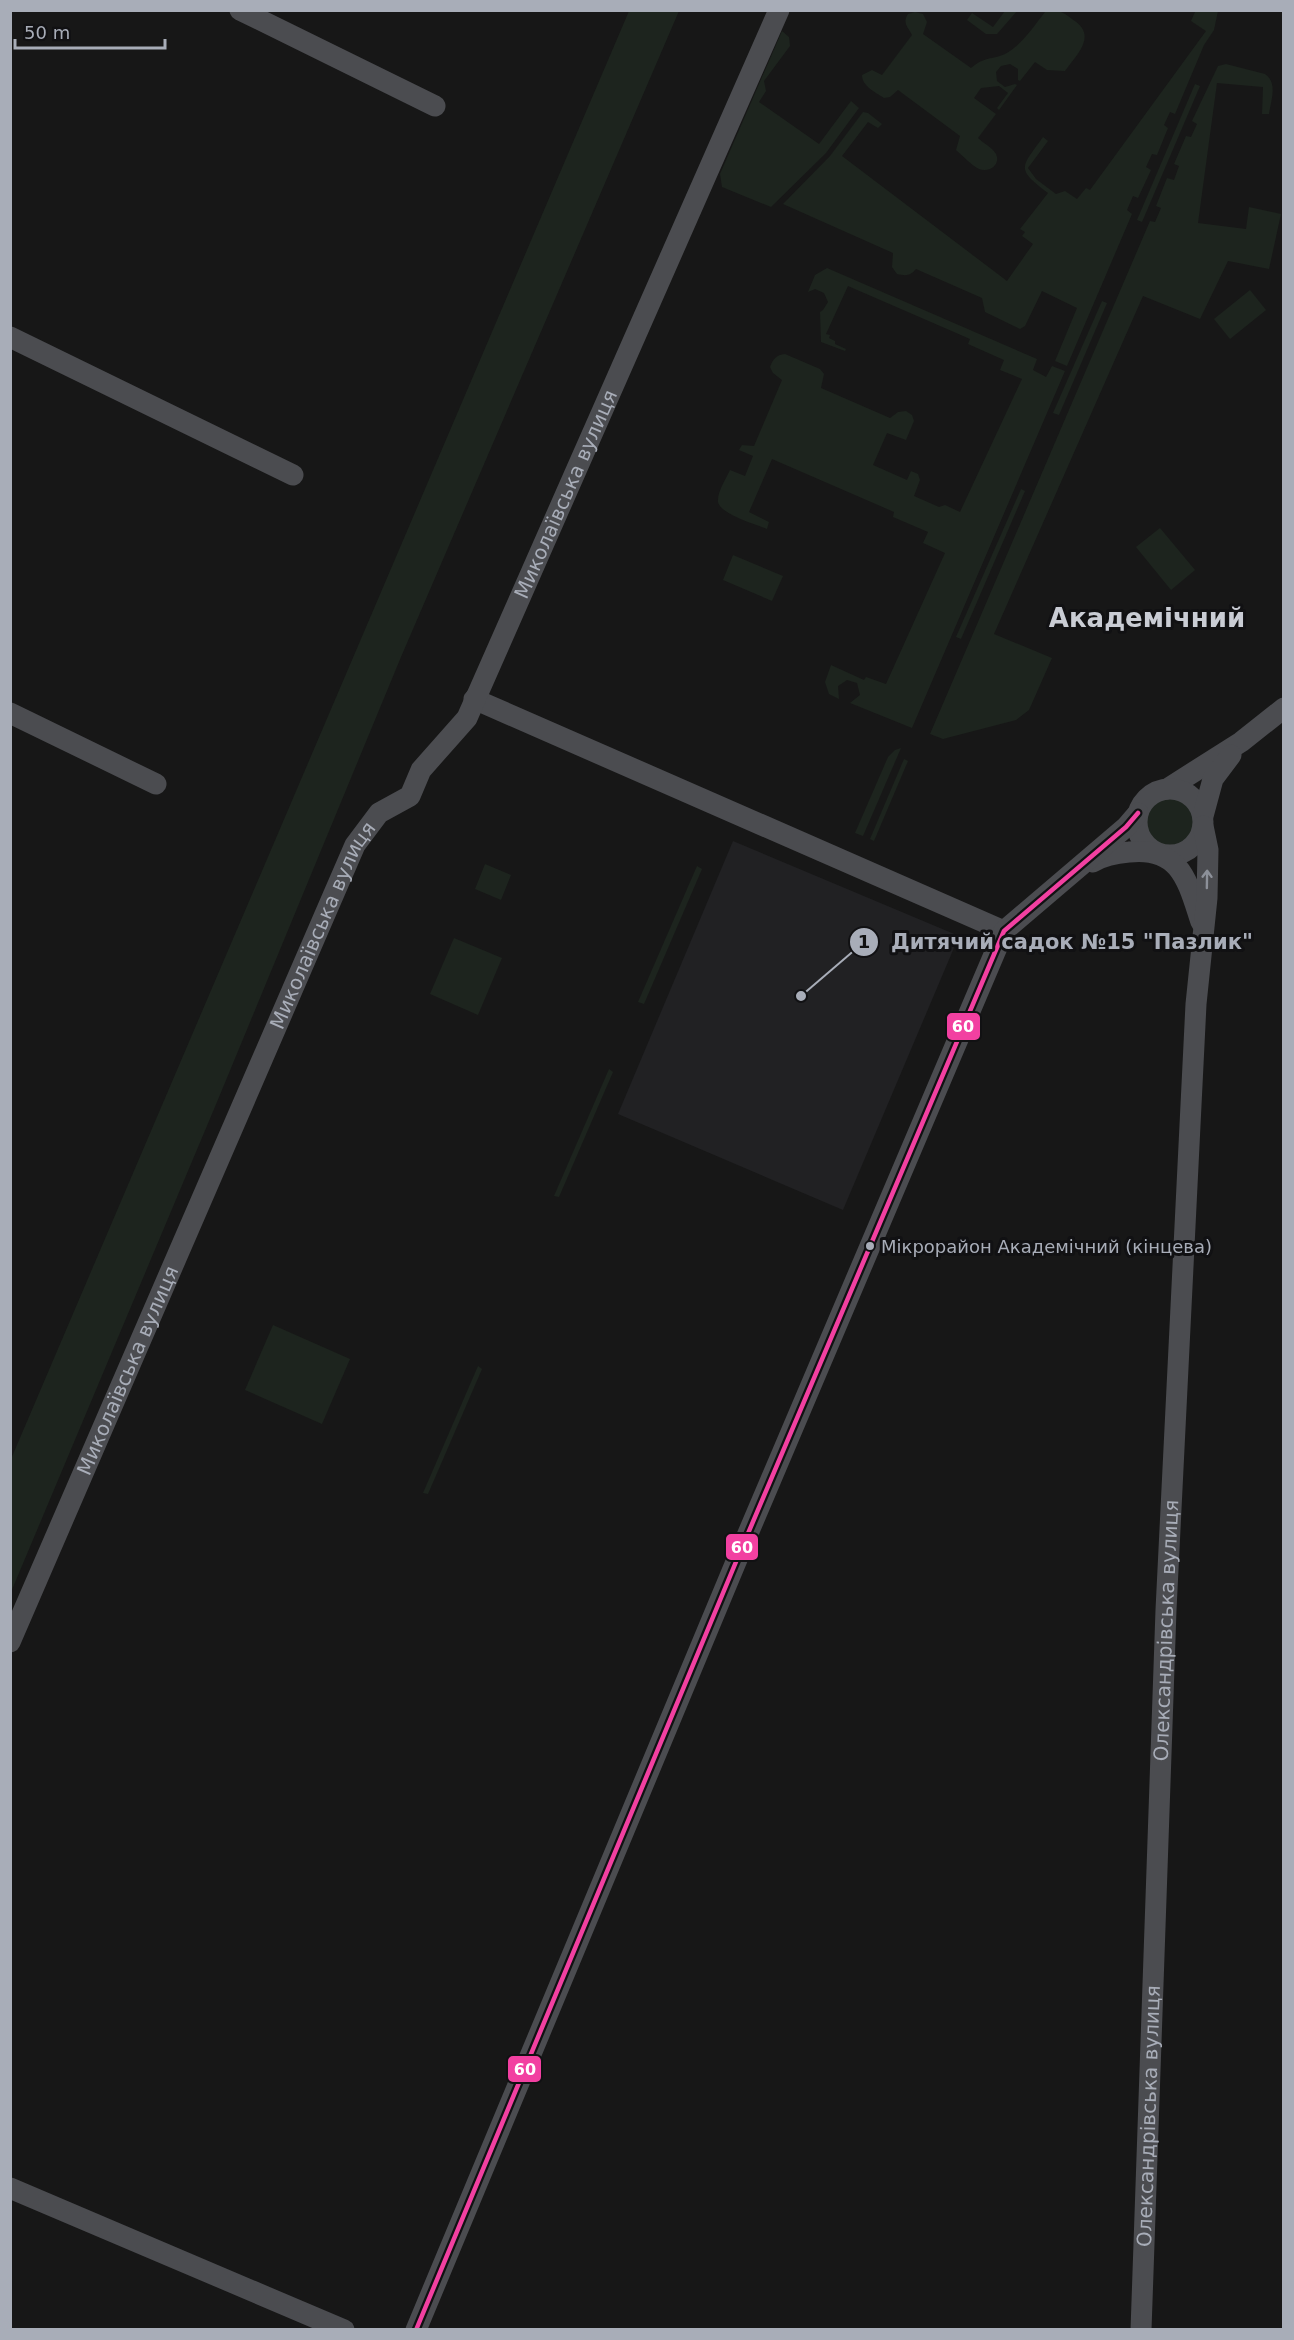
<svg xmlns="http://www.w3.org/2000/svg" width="1294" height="2340" viewBox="0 0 1294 2340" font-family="'DejaVu Sans',sans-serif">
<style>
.built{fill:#212123}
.green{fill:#1d241e}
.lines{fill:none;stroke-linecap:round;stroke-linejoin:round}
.minor{stroke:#4b4c50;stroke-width:21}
.bus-1-casing{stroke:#111113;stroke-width:9}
.bus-1{stroke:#f240a1;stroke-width:4.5}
.oneway{stroke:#8c9099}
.bus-dot{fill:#a8adb8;stroke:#111113;stroke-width:2}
.labels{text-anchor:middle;stroke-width:6;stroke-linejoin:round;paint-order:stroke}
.bus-label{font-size:18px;fill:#a8adb8;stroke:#111113;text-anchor:start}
.street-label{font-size:20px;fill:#a8adb8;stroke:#111113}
.district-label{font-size:26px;font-weight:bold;fill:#c9ccd4;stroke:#111113}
.leader{fill:none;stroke:#a8adb8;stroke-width:2}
.callout-dot{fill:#a8adb8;stroke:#111113;stroke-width:2}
.mark-label{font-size:18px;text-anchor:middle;font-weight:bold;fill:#111}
.callout-label{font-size:21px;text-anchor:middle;font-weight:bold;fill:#a8adb8;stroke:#111113;stroke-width:6;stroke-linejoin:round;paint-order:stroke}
.line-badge{stroke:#111113;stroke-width:2}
.badge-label{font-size:16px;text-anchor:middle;font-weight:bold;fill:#fff}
</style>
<rect width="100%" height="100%" fill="#171717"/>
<polygon class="built" points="733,841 959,936 843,1210 618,1114"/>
<g class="green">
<polygon points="629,11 679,11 401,657 217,1102 11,1592 11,1459"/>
<polygon points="1005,11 1017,11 997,34 986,34 967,20 972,13 993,27"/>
<path d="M1050 11C1060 10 1064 13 1072 19 1098 35 1078 53 1065 71L1047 70 1035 62 1020 81 1018 80V69L1010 64 1001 66 996 72 997 81 1005 87 1015 84 1017 85 999 110 997 108 1008 93 999 86 981 88 974 98 996 114 978 138C983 143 992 147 996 154 1001 165 989 173 979 169 971 165 963 156 956 150L960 136 898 90 890 97 884 98C875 92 862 86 862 75L872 70 882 75 912 35C908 27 902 23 908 14L915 12 923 14 927 22 923 34 971 68C985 56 992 60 1005 54 1022 45 1033 27 1045 12Z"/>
<path d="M1193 11H1218L1214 30 1204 45 1175 114 1170 112 1164 125 1168 128 1157 155 1152 154 1146 167 1151 170 1138 198 1133 196 1127 210 1132 214 1067 366 1055 361 1077 308 1042 291 1025 326 1020 329 985 312 982 298 916 269C910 276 906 276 897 274L892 267 893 253 783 204 830 156 863 112 868 113 882 124 878 128 868 122 842 156 1007 281 1033 244 1022 236 1025 232 1020 229 1048 193C1015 168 1021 168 1043 137L1048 141 1028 168 1036 179 1056 194 1065 191 1077 199 1086 188 1090 190 1206 31 1191 21 1195 12Z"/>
<polygon points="782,31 789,37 790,46 764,81 766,91 759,102 819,144 851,101 859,108 826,153 771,207 722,187 720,174"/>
<path d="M1226 64 1265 74C1278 83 1271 100 1269 114H1262L1263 87 1217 83 1198 223 1246 229 1249 207 1281 214 1269 269 1228 261 1200 319 1143 296 994 634 1052 658 1029 710 1016 720 943 739 930 734 1150 221 1155 222 1161 208 1156 206 1167 178 1174 180 1179 166 1174 164 1186 136 1191 137 1197 124 1192 121 1218 66Z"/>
<polygon points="1195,84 1200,86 1142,222 1137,220"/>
<path d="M827 268 1037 359 1033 370 1046 377 1052 366 1065 371 912 728 850 703 860 695 857 683 847 680 838 686 839 699 829 694 825 682 831 665 864 680 866 677 886 684 945 553 923 543 928 532 893 517 894 512 772 459 749 512 769 522 767 529C755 524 720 514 718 502 717 492 726 479 730 470L745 476 753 456 739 450 742 445 754 446 782 380 773 373 770 367C773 359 776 355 785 354L820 369 824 374 821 388 890 418 898 412 906 411 912 415 914 421 906 440 887 433 873 465 907 480 911 471 918 474 920 480 914 496 939 507 945 505 960 512 1022 379 1000 370 1004 360 968 344 970 339 848 286 826 334 830 335 829 338 835 341V344L846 349 845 351 821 342 820 312 823 310 828 302 824 293 815 289 808 292 815 275Z"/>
<polygon points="1250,290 1266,310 1230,339 1214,319"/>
<polygon points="1102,301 1107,303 1059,415 1053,413"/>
<polygon points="1021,489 1025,491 961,639 956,637"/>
<polygon points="1160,528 1195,570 1171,590 1136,547"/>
<polygon points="733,555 783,576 772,601 723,580"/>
<polygon points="901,748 863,836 855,833 888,757 895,750"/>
<polygon points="904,759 908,761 874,841 870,839"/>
<circle cx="1170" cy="821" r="25"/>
<polygon points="485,864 511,875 501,900 475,889"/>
<polygon points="697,866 702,869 644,1004 638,1002"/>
<polygon points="454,938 502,958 478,1015 430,994"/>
<polygon points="609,1069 613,1072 559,1197 554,1196"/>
<polygon points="273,1325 350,1359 322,1424 245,1390"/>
<polygon points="478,1366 482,1369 428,1494 423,1493"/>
</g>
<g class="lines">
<g class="minor">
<polyline points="240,10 435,106"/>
<polyline points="10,337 293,475"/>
<polyline points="474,699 1004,931"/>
<polyline points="10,713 156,784"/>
<polyline points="1167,789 1241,742 1284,708"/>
<circle cx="1170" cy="822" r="33"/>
<polyline points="1203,816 1213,779 1231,755"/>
<path d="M1093 862C1104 855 1117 853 1129 852 1181 846 1188 883 1201 922"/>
<path id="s1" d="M10 1642 355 845 379 813 410 796 421 770 467 718 779 10"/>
<polyline points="10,2188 344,2330"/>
<polyline points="416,2330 738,1557 1004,931 1126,827 1138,813"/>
<path id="s2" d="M1141 2330 1166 1610 1196 1004 1207 898 1208 850 1203 826"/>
</g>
<g class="bus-1-casing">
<polyline id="bus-1" points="416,2330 738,1557 1004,931 1126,827 1138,813"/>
</g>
<use href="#bus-1" class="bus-1"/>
</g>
<defs><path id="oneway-shaft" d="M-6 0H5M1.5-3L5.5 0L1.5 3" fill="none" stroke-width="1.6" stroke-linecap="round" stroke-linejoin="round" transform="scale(1.5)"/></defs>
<use class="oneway" href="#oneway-shaft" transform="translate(1207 879) rotate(-89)"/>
<circle class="bus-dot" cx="870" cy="1246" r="5"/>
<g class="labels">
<g class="bus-label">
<text x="881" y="1253">Мікрорайон Академічний (кінцева)</text>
</g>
<g class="street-label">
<text dy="7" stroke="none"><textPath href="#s1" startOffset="1286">Миколаївська вулиця</textPath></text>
<text dy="7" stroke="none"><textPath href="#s1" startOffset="782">Миколаївська вулиця</textPath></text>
<text dy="7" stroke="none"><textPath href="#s1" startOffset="296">Миколаївська вулиця</textPath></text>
<text dy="7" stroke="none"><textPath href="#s2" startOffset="700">Олександрівська вулиця</textPath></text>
<text dy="7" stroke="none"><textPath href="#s2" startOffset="214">Олександрівська вулиця</textPath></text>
</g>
<g class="district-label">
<text x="1147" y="627">Академічний</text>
</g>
</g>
<path class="leader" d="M801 996L864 942"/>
<g class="callout-dot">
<circle cx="801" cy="996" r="6"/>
<circle cx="864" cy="942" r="15"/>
</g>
<g class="mark-label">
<text x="864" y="948">1</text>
</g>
<g class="callout-label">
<text x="1072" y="949">Дитячий садок №15 "Пазлик"</text>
</g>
<g class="line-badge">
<rect x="946" y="1012" width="35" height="29" rx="6" fill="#f240a1"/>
<rect x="725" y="1533" width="34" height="28" rx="6" fill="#f240a1"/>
<rect x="507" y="2055" width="35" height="28" rx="6" fill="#f240a1"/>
</g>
<g class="badge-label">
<text x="963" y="1032">60</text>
<text x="742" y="1553">60</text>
<text x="525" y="2075">60</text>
</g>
<rect width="1294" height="2340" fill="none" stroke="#a8adb8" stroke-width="24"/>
<path d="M15 39v9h150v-9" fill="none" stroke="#a8adb8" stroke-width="3"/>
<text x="24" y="39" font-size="18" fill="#a8adb8" stroke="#111113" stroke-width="4.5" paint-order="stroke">50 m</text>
</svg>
